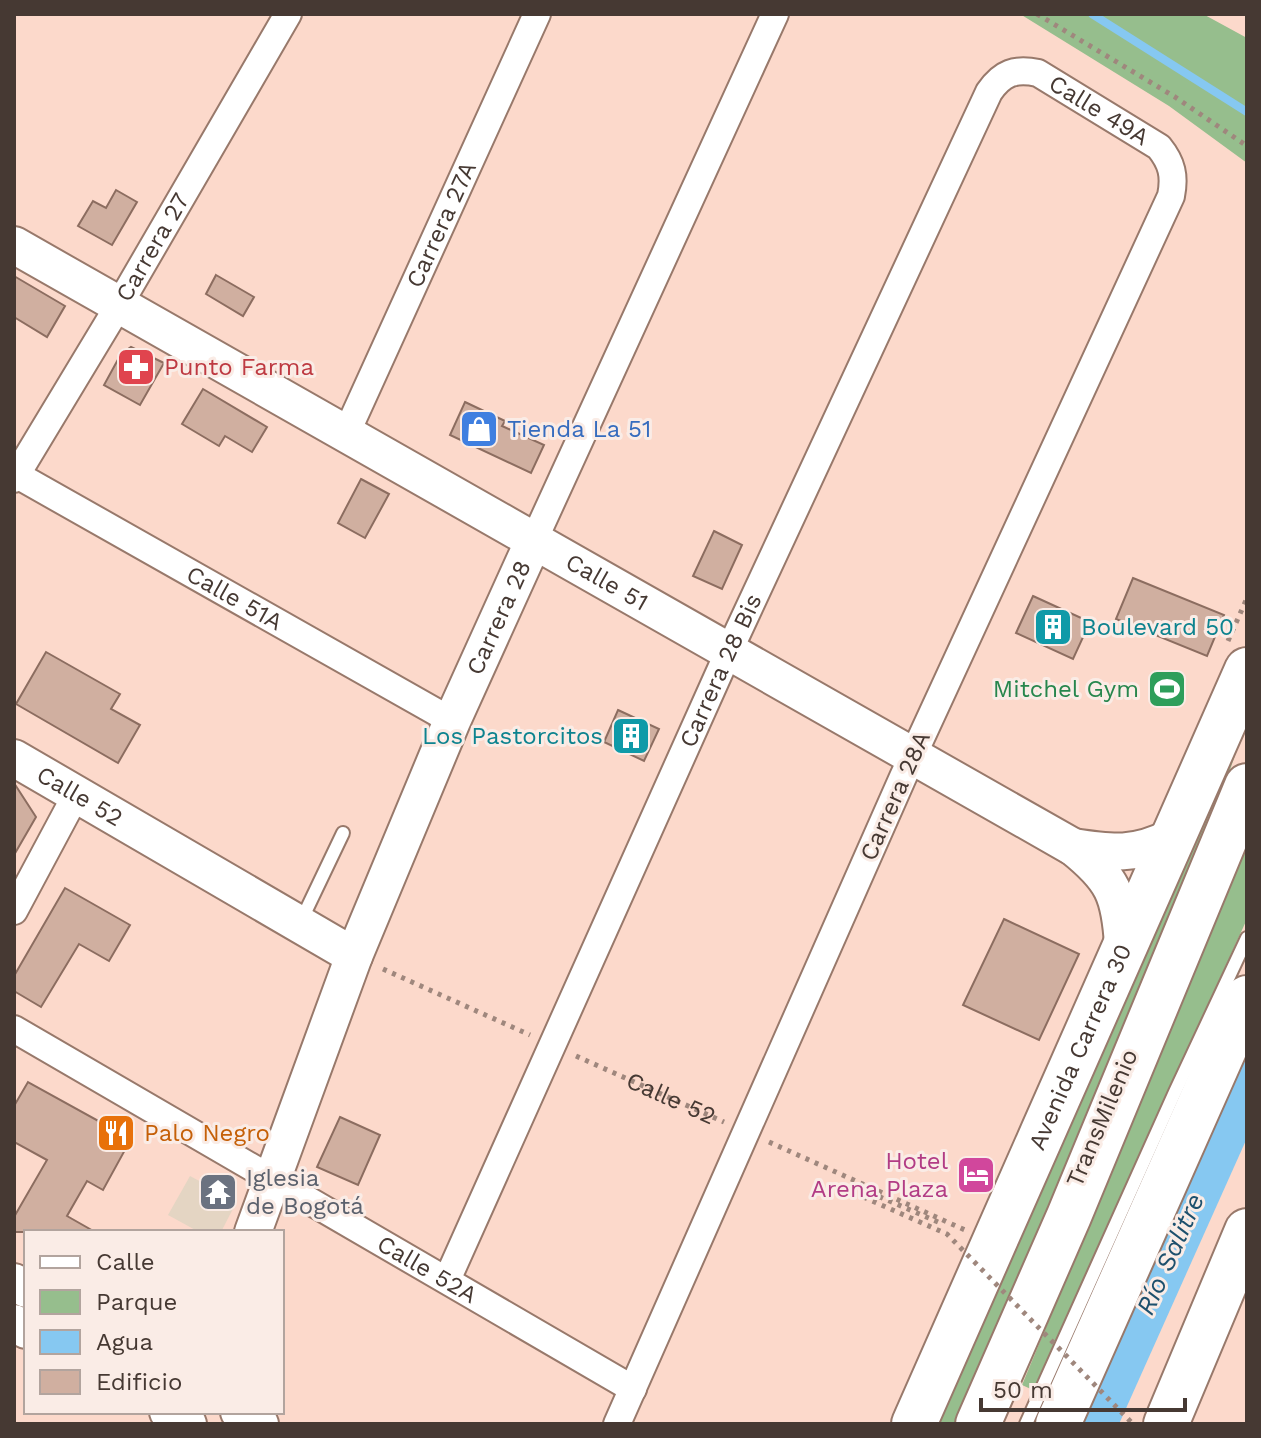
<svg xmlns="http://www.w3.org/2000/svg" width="1261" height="1438" viewBox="0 0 1261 1438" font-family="'Work Sans',sans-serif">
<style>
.commercial{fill:#e4d5c3}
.green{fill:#96be8d}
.water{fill:#86c8f1}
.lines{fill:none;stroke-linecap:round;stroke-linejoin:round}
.stream{stroke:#86c8f1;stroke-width:8}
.building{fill:#d0afa0;stroke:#8c6d60;stroke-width:2}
.lane-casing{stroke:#98796b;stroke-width:16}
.street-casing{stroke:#98796b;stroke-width:30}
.secondary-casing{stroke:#98796b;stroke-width:40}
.highway-casing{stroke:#98796b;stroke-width:48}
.path{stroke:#9f877d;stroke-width:5;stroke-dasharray:4 6;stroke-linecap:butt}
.lane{stroke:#fff;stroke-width:12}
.street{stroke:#fff;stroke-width:26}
.secondary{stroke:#fff;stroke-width:36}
.highway{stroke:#fff;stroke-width:44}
.path-bridge{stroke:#9f877d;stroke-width:5;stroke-dasharray:4 6;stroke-linecap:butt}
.labels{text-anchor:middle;stroke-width:6;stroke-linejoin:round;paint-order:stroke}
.street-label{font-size:24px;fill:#463933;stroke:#faece6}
.health-label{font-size:24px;fill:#be3a42;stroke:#faece6;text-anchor:start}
.shop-label{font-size:24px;fill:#366cbe;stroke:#faece6;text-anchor:start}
.culture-label{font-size:24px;fill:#0d838f;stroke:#faece6;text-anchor:start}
.leisure-label{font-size:24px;fill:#27864d;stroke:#faece6;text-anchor:end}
.food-label{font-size:24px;fill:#c56008;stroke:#faece6;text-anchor:start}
.hotel-label{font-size:24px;fill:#b23c85;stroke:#faece6;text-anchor:end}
.worship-label{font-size:24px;fill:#5b616d;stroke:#faece6;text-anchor:start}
.water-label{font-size:26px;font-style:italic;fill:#1d506d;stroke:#faece6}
</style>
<rect width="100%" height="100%" fill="#fcd9cb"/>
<polygon class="commercial" points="190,1176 237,1201 221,1232 199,1232 168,1215"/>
<g class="green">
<polygon points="1020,14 1203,14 1247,38 1247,163 1169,106"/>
<polygon points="1247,721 1169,945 957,1424 932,1424"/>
<polygon points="1247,844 1247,919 1033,1390 1022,1385"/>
</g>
<polygon class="water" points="1247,1047 1247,1138 1119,1424 1074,1424"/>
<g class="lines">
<polyline class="stream" points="1092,14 1247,112"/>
</g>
<g class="building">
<polygon points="116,190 137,202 112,245 78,226 93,201 106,208"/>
<polygon points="216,275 254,297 243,316 206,294"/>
<polygon points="14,276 65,306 47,337 14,317"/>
<polygon points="131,347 164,363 140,405 104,385 121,354"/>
<polygon points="203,389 267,427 252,452 225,436 219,446 182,424"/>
<polygon points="465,402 505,421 502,426 544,445 531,473 450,435"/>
<polygon points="361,479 389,494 365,538 338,523"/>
<polygon points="714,531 742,545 722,589 693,576"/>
<polygon points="1133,578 1224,615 1207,656 1116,619"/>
<polygon points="1033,596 1090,622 1073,659 1016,633"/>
<polygon points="46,652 120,694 111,709 140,725 118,763 16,704"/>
<polygon points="618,710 659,729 644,761 604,742"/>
<polygon points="14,783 36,817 14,855"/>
<polygon points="65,888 130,925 109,961 79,944 41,1007 14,991 14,976"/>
<polygon points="1004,919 1079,954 1039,1040 963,1005"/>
<polygon points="28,1082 131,1139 103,1190 87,1181 67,1216 95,1232 14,1232 14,1217 47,1160 14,1142 14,1106"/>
<polygon points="340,1117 380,1135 358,1185 317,1167"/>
</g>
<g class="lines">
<g class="lane-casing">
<g id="lane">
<polyline points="301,921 343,833"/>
<polyline points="1026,1424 1175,1092 1247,938"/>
</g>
</g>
<g class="street-casing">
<g id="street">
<path id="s2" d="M346 434 537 14"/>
<path id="s3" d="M17 475 452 721"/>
<path id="s4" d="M14 479 119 305 288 14"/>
<polyline points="534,540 775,14"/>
<polyline points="14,911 76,795"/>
<path id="s5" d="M14 1029 633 1389"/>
<path id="s6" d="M447 1280 729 651 989 92C1002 73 1015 68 1038 73L1159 147C1172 163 1175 176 1171 196L903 777 617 1424"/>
</g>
</g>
<g class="secondary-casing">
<g id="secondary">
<path id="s7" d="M14 245 1073 847C1113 879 1120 895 1123 945"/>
<path id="s8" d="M14 758 354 956"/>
<path d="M1073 847C1112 853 1135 856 1172 837"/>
<path id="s9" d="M253 1232 354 956 452 721 534 540"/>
<polyline points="14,1282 26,1289"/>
<polyline points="14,1323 26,1330"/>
<polyline points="168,1412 188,1424"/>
<polyline points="239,1412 260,1424"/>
</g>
</g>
<g class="highway-casing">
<g id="highway">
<path id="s10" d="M914 1424C1026 1173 1134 921 1247 670"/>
<polyline points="978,1424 1069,1216 1247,786"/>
<polyline points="1058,1424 1247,998"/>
<polyline points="1166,1424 1247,1231"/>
</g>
</g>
<g class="path">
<polyline points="1037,14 1175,97 1247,146"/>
<polyline points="1228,641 1247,598"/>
<polyline points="383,969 530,1035"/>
<path id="s1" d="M576 1056 724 1122"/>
<polyline points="769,1142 965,1230"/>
</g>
<use href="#lane" class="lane"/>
<use href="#street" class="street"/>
<use href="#secondary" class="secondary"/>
<use href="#highway" class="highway"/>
<polyline class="path-bridge" points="938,1222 864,1190 861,1196 947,1234 1133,1424"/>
</g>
<defs>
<g id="pharmacy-square" transform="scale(2)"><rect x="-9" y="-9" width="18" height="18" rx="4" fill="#e0444e" stroke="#faece6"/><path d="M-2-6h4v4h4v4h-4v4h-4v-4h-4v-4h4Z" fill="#fff"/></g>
<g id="shop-square" transform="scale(2)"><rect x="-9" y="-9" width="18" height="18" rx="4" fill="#3f7fe0" stroke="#faece6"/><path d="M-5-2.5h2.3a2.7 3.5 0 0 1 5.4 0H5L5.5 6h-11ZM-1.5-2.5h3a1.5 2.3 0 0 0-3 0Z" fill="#fff"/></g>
<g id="building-square" transform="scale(2)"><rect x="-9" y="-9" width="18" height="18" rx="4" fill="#0f9aa8" stroke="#faece6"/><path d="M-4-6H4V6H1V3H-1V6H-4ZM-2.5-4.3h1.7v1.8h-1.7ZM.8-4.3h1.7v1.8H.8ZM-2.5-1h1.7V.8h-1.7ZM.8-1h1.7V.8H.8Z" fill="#fff"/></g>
<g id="stadium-square" transform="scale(2)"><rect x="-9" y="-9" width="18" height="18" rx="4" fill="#2e9e5b" stroke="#faece6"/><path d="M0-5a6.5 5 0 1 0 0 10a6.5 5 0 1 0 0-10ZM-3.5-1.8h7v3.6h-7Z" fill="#fff"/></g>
<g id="restaurant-square" transform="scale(2)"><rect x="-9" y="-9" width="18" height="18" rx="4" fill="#e8710a" stroke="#faece6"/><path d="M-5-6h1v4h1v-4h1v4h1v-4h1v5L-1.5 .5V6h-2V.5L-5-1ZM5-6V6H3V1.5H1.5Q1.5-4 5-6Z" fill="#fff"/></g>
<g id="hotel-square" transform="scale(2)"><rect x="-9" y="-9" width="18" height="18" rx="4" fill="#d1479c" stroke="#faece6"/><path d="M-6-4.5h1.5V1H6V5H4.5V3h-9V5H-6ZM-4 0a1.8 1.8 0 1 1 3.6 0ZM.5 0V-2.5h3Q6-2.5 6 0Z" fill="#fff"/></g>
<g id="temple-square" transform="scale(2)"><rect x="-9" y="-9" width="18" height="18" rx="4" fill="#6b7280" stroke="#faece6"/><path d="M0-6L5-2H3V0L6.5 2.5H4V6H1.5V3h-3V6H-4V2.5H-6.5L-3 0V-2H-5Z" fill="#fff"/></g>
</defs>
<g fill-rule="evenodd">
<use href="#pharmacy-square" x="136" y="367"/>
<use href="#shop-square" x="479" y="429"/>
<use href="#building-square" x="1053" y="627"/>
<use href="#stadium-square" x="1167" y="689"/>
<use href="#building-square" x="631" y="736"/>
<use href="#restaurant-square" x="116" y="1133"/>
<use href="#hotel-square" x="976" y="1175"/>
<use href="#temple-square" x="218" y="1192"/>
</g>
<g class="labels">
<g class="street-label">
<text dy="8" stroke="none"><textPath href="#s6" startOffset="1434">Calle 49A</textPath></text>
<text dy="8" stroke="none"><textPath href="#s2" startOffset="230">Carrera 27A</textPath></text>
<text dy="8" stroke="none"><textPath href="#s4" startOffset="270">Carrera 27</textPath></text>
<text dy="8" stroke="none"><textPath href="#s7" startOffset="682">Calle 51</textPath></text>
<text dy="8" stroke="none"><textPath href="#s3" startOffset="250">Calle 51A</textPath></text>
<text dy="8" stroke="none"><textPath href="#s9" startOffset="662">Carrera 28</textPath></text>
<text dy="8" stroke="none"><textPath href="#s6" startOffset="668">Carrera 28 Bis</textPath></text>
<text transform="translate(895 796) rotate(-66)" y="8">Carrera 28A</text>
<text dy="8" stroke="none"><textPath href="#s8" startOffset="76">Calle 52</textPath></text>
<text dy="8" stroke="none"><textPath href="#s10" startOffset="412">Avenida Carrera 30</textPath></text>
<text dy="8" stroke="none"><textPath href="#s1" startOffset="104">Calle 52</textPath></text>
<text transform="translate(1102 1118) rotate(-67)" y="8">TransMilenio</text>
<text dy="8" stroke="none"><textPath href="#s5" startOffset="478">Calle 52A</textPath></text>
</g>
<g class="health-label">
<text x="164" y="375">Punto Farma</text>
</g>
<g class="shop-label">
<text x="507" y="437">Tienda La 51</text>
</g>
<g class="culture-label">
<text x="1081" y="635">Boulevard 50</text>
<text x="603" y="744" text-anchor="end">Los Pastorcitos</text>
</g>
<g class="leisure-label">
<text x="1139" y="697">Mitchel Gym</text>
</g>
<g class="food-label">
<text x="144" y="1141">Palo Negro</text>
</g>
<g class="hotel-label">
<text x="948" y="1169">Hotel<tspan x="948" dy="28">Arena Plaza</tspan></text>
</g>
<g class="worship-label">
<text x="246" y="1186">Iglesia<tspan x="246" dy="28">de Bogotá</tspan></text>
</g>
<g class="water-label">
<text transform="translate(1170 1254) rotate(-66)" y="9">Río Salitre</text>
</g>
</g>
<rect width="1261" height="1438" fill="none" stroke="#463933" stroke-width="32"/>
<rect x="24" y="1230" width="260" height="184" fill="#faece6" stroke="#b2a49e" stroke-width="2"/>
<rect x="40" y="1256" width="40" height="12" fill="#ffffff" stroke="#b2a49e" stroke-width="2"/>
<text x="96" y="1270" font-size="24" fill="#463933">Calle</text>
<rect x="40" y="1290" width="40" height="24" fill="#96be8d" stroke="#b2a49e" stroke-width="2"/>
<text x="96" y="1310" font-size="24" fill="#463933">Parque</text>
<rect x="40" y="1330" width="40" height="24" fill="#86c8f1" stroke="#b2a49e" stroke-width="2"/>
<text x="96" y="1350" font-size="24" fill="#463933">Agua</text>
<rect x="40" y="1370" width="40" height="24" fill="#d0afa0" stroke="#b2a49e" stroke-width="2"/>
<text x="96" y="1390" font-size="24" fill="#463933">Edificio</text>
<path d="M981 1398v12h204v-12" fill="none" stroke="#463933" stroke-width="4"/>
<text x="993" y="1398" font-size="24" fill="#463933" stroke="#faece6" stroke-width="6" paint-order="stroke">50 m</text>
</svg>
